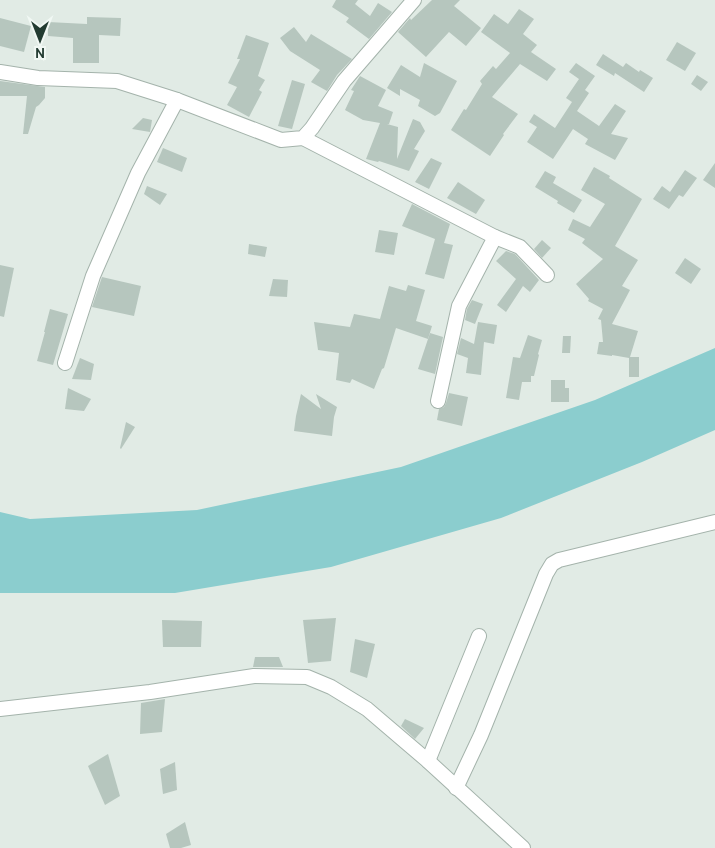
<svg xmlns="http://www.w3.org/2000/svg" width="715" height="848" viewBox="0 0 715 848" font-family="Cabin,sans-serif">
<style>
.water{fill:#8bcdce}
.building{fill:#b6c6be}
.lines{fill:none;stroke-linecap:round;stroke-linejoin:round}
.minor-casing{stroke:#a4b3ab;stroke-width:16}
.minor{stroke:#fff;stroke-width:14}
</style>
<rect width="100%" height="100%" fill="#e1ebe5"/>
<polygon class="water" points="715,348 715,430 642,462 501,518 331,567 175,593 0,593 0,512 30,519 197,510 401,467 595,400"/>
<g class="building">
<polygon points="336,0 358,0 355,4 370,16 378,3 392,12 369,39 346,22 349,18 332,7"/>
<polygon points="432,0 460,0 454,6 481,28 466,46 449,32 426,57 398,32 410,18 411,20"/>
<polygon points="519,9 534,19 523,34 537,45 531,52 556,69 547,81 520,64 492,97 518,114 503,134 504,135 490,156 451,130 464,109 466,110 482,84 480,81 493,66 496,69 510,53 481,32 494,14 508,24"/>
<polygon points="87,17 121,18 120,36 99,35 99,63 73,63 73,38 48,36 48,22 87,24"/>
<polygon points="0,18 31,26 24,52 0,46"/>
<polygon points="294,27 306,42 311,34 352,59 337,75 327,91 311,82 320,70 290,51 280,38"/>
<polygon points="246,35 269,43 258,76 265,80 259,90 262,92 249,117 227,105 237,87 228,83 240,59 237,59"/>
<polygon points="677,42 696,53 685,71 666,60"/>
<polygon points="603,54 623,67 626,63 639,72 640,70 653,78 644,92 615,73 614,76 596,65"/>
<polygon points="424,63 457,81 440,113 435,116 418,106 420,100 400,89 400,96 387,88 401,65 420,77"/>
<polygon points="576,63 595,76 585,90 589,93 577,111 599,126 615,104 626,111 611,134 628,138 615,160 585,144 588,139 573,129 553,159 527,142 537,127 529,122 534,114 555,128 572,102 566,98 579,79 569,72"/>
<polygon points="697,75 708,82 701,91 691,84"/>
<polygon points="360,76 386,90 378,106 393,112 389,124 387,124 398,127 397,159 413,119 420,122 425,131 414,149 419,151 409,171 379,161 378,162 366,159 380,123 363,120 345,110 354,91 351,90"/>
<polygon points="292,80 305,84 292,129 278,126"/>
<polygon points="0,81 45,87 45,98 39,105 36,107 28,134 23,134 27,96 0,96"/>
<polygon points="143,118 152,120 150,132 132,129"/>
<polygon points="163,148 187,158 182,172 157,162"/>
<polygon points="431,158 442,163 429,189 415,182"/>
<polygon points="715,163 715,188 703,180"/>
<polygon points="594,167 610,176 609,178 642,199 615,246 638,260 622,286 630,290 612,324 638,331 630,357 639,357 639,377 629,377 629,358 612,355 612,356 597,354 599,342 603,342 601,320 598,319 603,309 588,301 589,299 576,284 603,259 582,243 585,239 568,230 573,219 590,227 605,204 581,190"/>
<polygon points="685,170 697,178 683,197 679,195 669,209 653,199 662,186 670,192"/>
<polygon points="545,171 556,177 553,183 582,200 574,213 557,203 558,201 535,187"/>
<polygon points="458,182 485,200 476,214 447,198"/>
<polygon points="147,186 167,194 160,205 144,194"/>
<polygon points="412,204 450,224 444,243 453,245 444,279 425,274 435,239 402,226"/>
<polygon points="379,230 398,233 394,255 375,252"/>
<polygon points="542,240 551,248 542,258 534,249"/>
<polygon points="249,244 267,247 265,257 248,254"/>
<polygon points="506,251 515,254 539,280 530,292 523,286 506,312 497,305 516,279 496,261"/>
<polygon points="685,258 701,269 691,284 675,273"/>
<polygon points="0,265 14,268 4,317 0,316"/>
<polygon points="102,277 141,286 134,316 92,307"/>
<polygon points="273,279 288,280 287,297 269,296"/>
<polygon points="408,285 425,290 416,321 432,326 428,339 396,328 384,368 382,369 374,389 352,379 350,383 336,380 339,353 318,350 314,322 350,327 354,314 380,319 389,286 406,291"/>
<polygon points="472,300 483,304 475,324 465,320 467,309"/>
<polygon points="50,309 68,314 53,365 37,361 45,332 44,332"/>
<polygon points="478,322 497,325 494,344 484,342 481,375 466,373 468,358 457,354 461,338 474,344"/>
<polygon points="430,333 443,337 435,374 418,369"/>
<polygon points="528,335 542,340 538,354 539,355 534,376 531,376 531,382 522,382 519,400 506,398 513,357 520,358"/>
<polygon points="563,336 571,336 570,353 562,353"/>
<polygon points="80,358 94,364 91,380 72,379"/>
<polygon points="551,380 565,380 565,388 569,388 569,402 551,402"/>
<polygon points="68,388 91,399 84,411 65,409"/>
<polygon points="449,393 468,397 462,426 437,420 439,409 444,407 446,403"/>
<polygon points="301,394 321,409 316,394 337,407 334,417 332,436 294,431 296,416"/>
<polygon points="126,422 135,427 121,449 120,448"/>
<polygon points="336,618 331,661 308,663 303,620"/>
<polygon points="162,620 202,621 201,647 163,647"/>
<polygon points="355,639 375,644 367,678 350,672"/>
<polygon points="255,657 279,657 283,667 253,667"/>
<polygon points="165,699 162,732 140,734 141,703"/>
<polygon points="405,719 424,728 415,739 401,726"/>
<polygon points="108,754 120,796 105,805 88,766"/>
<polygon points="175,762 177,790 163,794 160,769"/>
<polygon points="185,822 191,845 181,848 170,848 166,834"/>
</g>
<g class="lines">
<g class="minor-casing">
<g id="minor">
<polyline points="0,72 38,78 117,81 177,100 281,140 303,138 312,128 344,81 414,0"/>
<polyline points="303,138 495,237 520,247 547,275"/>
<polyline points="65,363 93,276 138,173 177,100"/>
<polyline points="438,401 459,306 495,237"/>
<polyline points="0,709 150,692 254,676 307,677 331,687 367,709 428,761 523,848"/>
<polyline points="428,761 479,636"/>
<polyline points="456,788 481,735 546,574 552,564 559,560 715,522"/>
</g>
</g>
<use href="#minor" class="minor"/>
</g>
<g transform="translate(40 40) rotate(180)" stroke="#f1f8f4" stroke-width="4" paint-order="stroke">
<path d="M0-4L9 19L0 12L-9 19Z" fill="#223b31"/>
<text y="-8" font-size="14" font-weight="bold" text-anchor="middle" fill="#223b31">N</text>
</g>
</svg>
